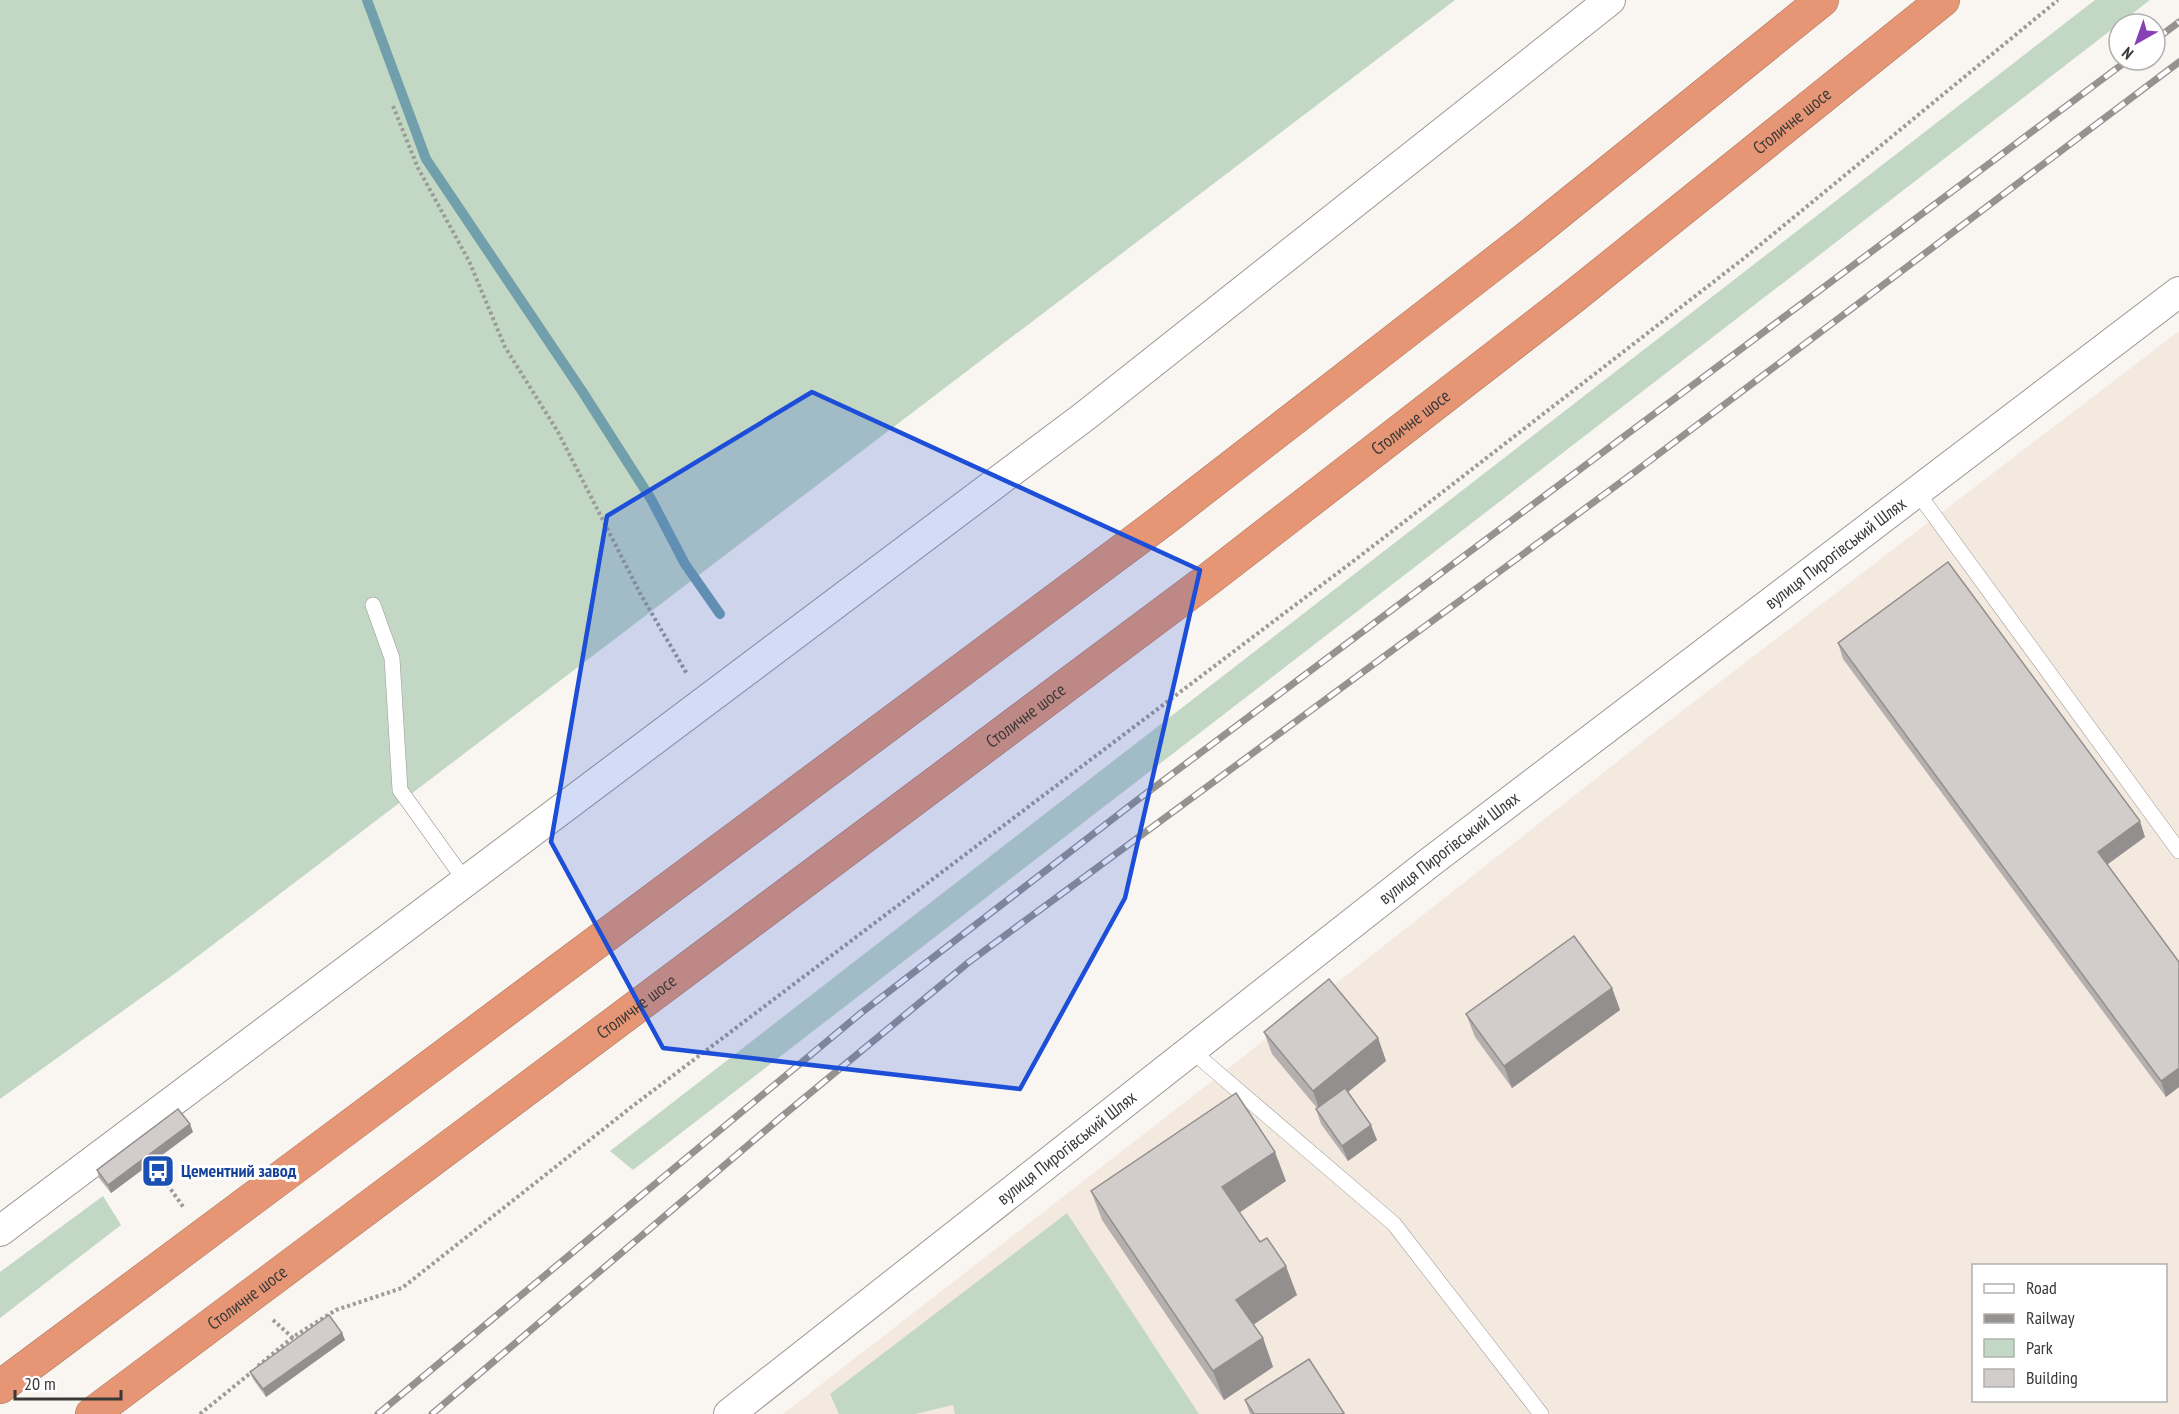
<svg xmlns="http://www.w3.org/2000/svg" width="2179" height="1414" viewBox="0 0 2179 1414" font-family="'PT Sans Narrow',sans-serif">
<style>
.built{fill:#f3e9df;fill-rule:evenodd}
.green{fill:#c3d8c4}
.lines{fill:none;stroke-linecap:round;stroke-linejoin:round}
.stream{stroke:#729fac;stroke-width:10}
.lane-casing{stroke:#9c9895;stroke-width:16}
.street-casing{stroke:#9c9895;stroke-width:32}
.highway-casing{stroke:#aa755f;stroke-width:34}
.path{stroke:#9d9b98;stroke-width:4;stroke-dasharray:3 3;stroke-linecap:butt}
.lane{stroke:#fff;stroke-width:15}
.street{stroke:#fff;stroke-width:30}
.highway{stroke:#e69674;stroke-width:33}
.rail-casing{stroke:#95928f;stroke-width:7}
.rail{stroke:#fff;stroke-width:4.5;stroke-dasharray:14;stroke-linecap:butt}
.wall{fill:#b5afaf}
.shaded-wall{fill:#938f8e}
.building{fill:#d2cccb;stroke:#938f8e;stroke-width:1.5}
.marked{fill:#1d4ed8;fill-opacity:0.2;stroke:#1d4ed8;stroke-width:4.5;stroke-linejoin:round}
.labels{text-anchor:middle;stroke-width:6;stroke-linejoin:round;paint-order:stroke}
.street-label{font-size:18px;fill:#3a3937;stroke:#fff}
.transit-label{font-size:18px;font-weight:bold;fill:#164399;stroke:#fff;text-anchor:start}
</style>
<rect width="100%" height="100%" fill="#f9f5f1"/>
<path class="built" d="M2179 331V1414H783L1220 1075 1665 724ZM1974 1266H2166V1400H1974Z"/>
<g class="green">
<polygon points="0,0 1455,0 177,972 0,1099"/>
<polygon points="2095,0 2150,0 633,1170 610,1151"/>
<polygon points="103,1196 121,1225 0,1318 0,1272"/>
<polygon points="1067,1213 1199,1414 955,1414 953,1405 915,1414 839,1414 830,1394"/>
</g>
<g class="lines">
<polyline class="stream" points="367,0 426,159 582,391 651,499 685,564 720,614"/>
<g class="lane-casing">
<g id="lane">
<polyline points="1917,492 2179,851"/>
<polyline points="373,605 392,658 400,790 466,882"/>
<polyline points="1192,1051 1394,1224 1541,1414"/>
</g>
</g>
<g class="street-casing">
<g id="street">
<polyline points="0,1231 1085,416 1610,0"/>
<path id="s1" d="M729 1414 1429 863 2179 292"/>
</g>
</g>
<g class="highway-casing">
<g id="highway">
<polyline points="0,1387 1163,520 1527,238 1822,0"/>
<path id="s2" d="M92 1414 1210 578 1573 297 1943 0"/>
</g>
</g>
<g class="path">
<polyline points="393,106 418,168 469,261 505,347 558,432 641,595 687,674"/>
<polyline points="150,1160 184,1208"/>
<polyline points="273,1320 294,1339"/>
<polyline points="258,1366 293,1337 336,1310 402,1288 634,1105 1364,553 1743,259 2058,0"/>
<polyline points="200,1414 253,1371"/>
</g>
<use href="#lane" class="lane"/>
<use href="#street" class="street"/>
<use href="#highway" class="highway"/>
<g class="rail-casing">
<g id="rail">
<polyline points="2155,40 2179,22"/>
<polyline points="378,1414 861,1013 1136,801 2128,60"/>
<polyline points="432,1414 780,1118 969,962 1636,471 2179,62"/>
</g>
</g>
<use href="#rail" class="rail"/>
</g>
<g class="wall">
<polygon points="1838,643 2145,837 2107,864 2179,962 2179,1087 2166,1097 1843,659"/>
<polygon points="1612,988 1620,1010 1512,1088 1475,1037 1466,1014"/>
<polygon points="1264,1032 1378,1038 1386,1061 1348,1092 1377,1140 1348,1161 1321,1124 1316,1109 1317,1108 1272,1054"/>
<polygon points="193,1132 111,1193 99,1178 97,1170"/>
<polygon points="1286,1181 1239,1212 1297,1295 1253,1325 1263,1338 1273,1367 1224,1400 1102,1220 1091,1191"/>
<polygon points="342,1333 345,1340 266,1397 253,1379 250,1372"/>
<polygon points="1245,1400 1344,1413 1344,1414 1250,1414"/>
</g>
<g class="shaded-wall">
<polygon points="2140,821 2145,837 2104,867 2098,852"/>
<polygon points="1612,988 1620,1010 1512,1088 1504,1066"/>
<polygon points="1378,1038 1386,1061 1321,1114 1313,1091"/>
<polygon points="2179,1068 2179,1087 2166,1097 2161,1081"/>
<polygon points="190,1124 193,1132 111,1193 108,1185"/>
<polygon points="1371,1125 1377,1140 1348,1161 1342,1146"/>
<polygon points="1275,1152 1286,1181 1233,1217 1222,1187"/>
<polygon points="1286,1266 1297,1295 1247,1329 1236,1300"/>
<polygon points="342,1333 345,1340 266,1397 263,1389"/>
<polygon points="1263,1338 1273,1367 1224,1400 1213,1371"/>
</g>
<g class="building">
<polygon points="1948,562 2140,821 2098,852 2179,962 2179,1068 2161,1081 1838,643"/>
<polygon points="1574,936 1612,988 1504,1066 1466,1014"/>
<polygon points="1329,979 1378,1038 1313,1091 1264,1032"/>
<polygon points="1345,1088 1371,1125 1342,1146 1316,1109"/>
<polygon points="1236,1093 1275,1152 1222,1187 1260,1242 1267,1238 1286,1266 1236,1300 1263,1338 1213,1371 1091,1191"/>
<polygon points="178,1109 190,1124 108,1185 97,1170"/>
<polygon points="329,1315 342,1333 263,1389 250,1372"/>
<polygon points="1309,1359 1344,1413 1341,1414 1254,1414 1245,1400"/>
</g>
<path class="marked" d="M812 392 1200 570 1125 898 1020 1089 663 1048 551 842 607 516Z"/>
<defs>
<g id="bus-square" transform="scale(1.725)"><rect x="-9" y="-9" width="18" height="18" rx="4" fill="#1a4fb4" stroke="#fff"/><path d="M-5-6H5V4H4V6H2V4H-2V6H-4V4H-5ZM-3.5-4V0h7V-4ZM-3.5 1.2v1.5H-2V1.2ZM2 1.2v1.5H3.5V1.2Z" fill="#fff"/></g>
</defs>
<g fill-rule="evenodd">
<use href="#bus-square" x="158" y="1171"/>
</g>
<g class="labels">
<g class="street-label">
<text dy="6" stroke="none"><textPath href="#s2" startOffset="2136">Столичне шосе</textPath></text>
<text dy="6" stroke="none"><textPath href="#s2" startOffset="1650">Столичне шосе</textPath></text>
<text dy="6" stroke="none"><textPath href="#s1" startOffset="1402">вулиця Пирогівський Шлях</textPath></text>
<text dy="6" stroke="none"><textPath href="#s2" startOffset="1166">Столичне шосе</textPath></text>
<text dy="6" stroke="none"><textPath href="#s1" startOffset="916">вулиця Пирогівський Шлях</textPath></text>
<text dy="6" stroke="none"><textPath href="#s2" startOffset="680">Столичне шосе</textPath></text>
<text dy="6" stroke="none"><textPath href="#s1" startOffset="430">вулиця Пирогівський Шлях</textPath></text>
<text dy="6" stroke="none"><textPath href="#s2" startOffset="194">Столичне шосе</textPath></text>
</g>
<g class="transit-label">
<text x="181" y="1177">Цементний завод</text>
</g>
</g>
<rect x="1972" y="1264" width="195" height="138" fill="#ffffff" stroke="#b0b0af" stroke-width="1.5"/>
<rect x="1984" y="1284" width="30" height="9" fill="#ffffff" stroke="#b0b0af" stroke-width="1.5"/>
<text x="2026" y="1294" font-size="18" fill="#3a3937">Road</text>
<rect x="1984" y="1314" width="30" height="9" fill="#95928f" stroke="#b0b0af" stroke-width="1.5"/>
<text x="2026" y="1324" font-size="18" fill="#3a3937">Railway</text>
<rect x="1984" y="1339" width="30" height="18" fill="#c3d8c4" stroke="#b0b0af" stroke-width="1.5"/>
<text x="2026" y="1354" font-size="18" fill="#3a3937">Park</text>
<rect x="1984" y="1369" width="30" height="18" fill="#d2cccb" stroke="#b0b0af" stroke-width="1.5"/>
<text x="2026" y="1384" font-size="18" fill="#3a3937">Building</text>
<g transform="translate(2137 42) rotate(220)"><circle r="28" fill="#ffffff" stroke="#b0b0af" stroke-width="1.5"/>
<path d="M0-4.5L10 22L0 15L-10 22Z" fill="#8641b5"/>
<text y="-9" font-size="16" font-weight="bold" text-anchor="middle" fill="#3a3937">N</text>
</g>
<path d="M15 1390v9h106v-9" fill="none" stroke="#3a3937" stroke-width="3"/>
<text x="24" y="1390" font-size="18" fill="#3a3937" stroke="#ffffff" stroke-width="4.5" paint-order="stroke">20 m</text>
</svg>
